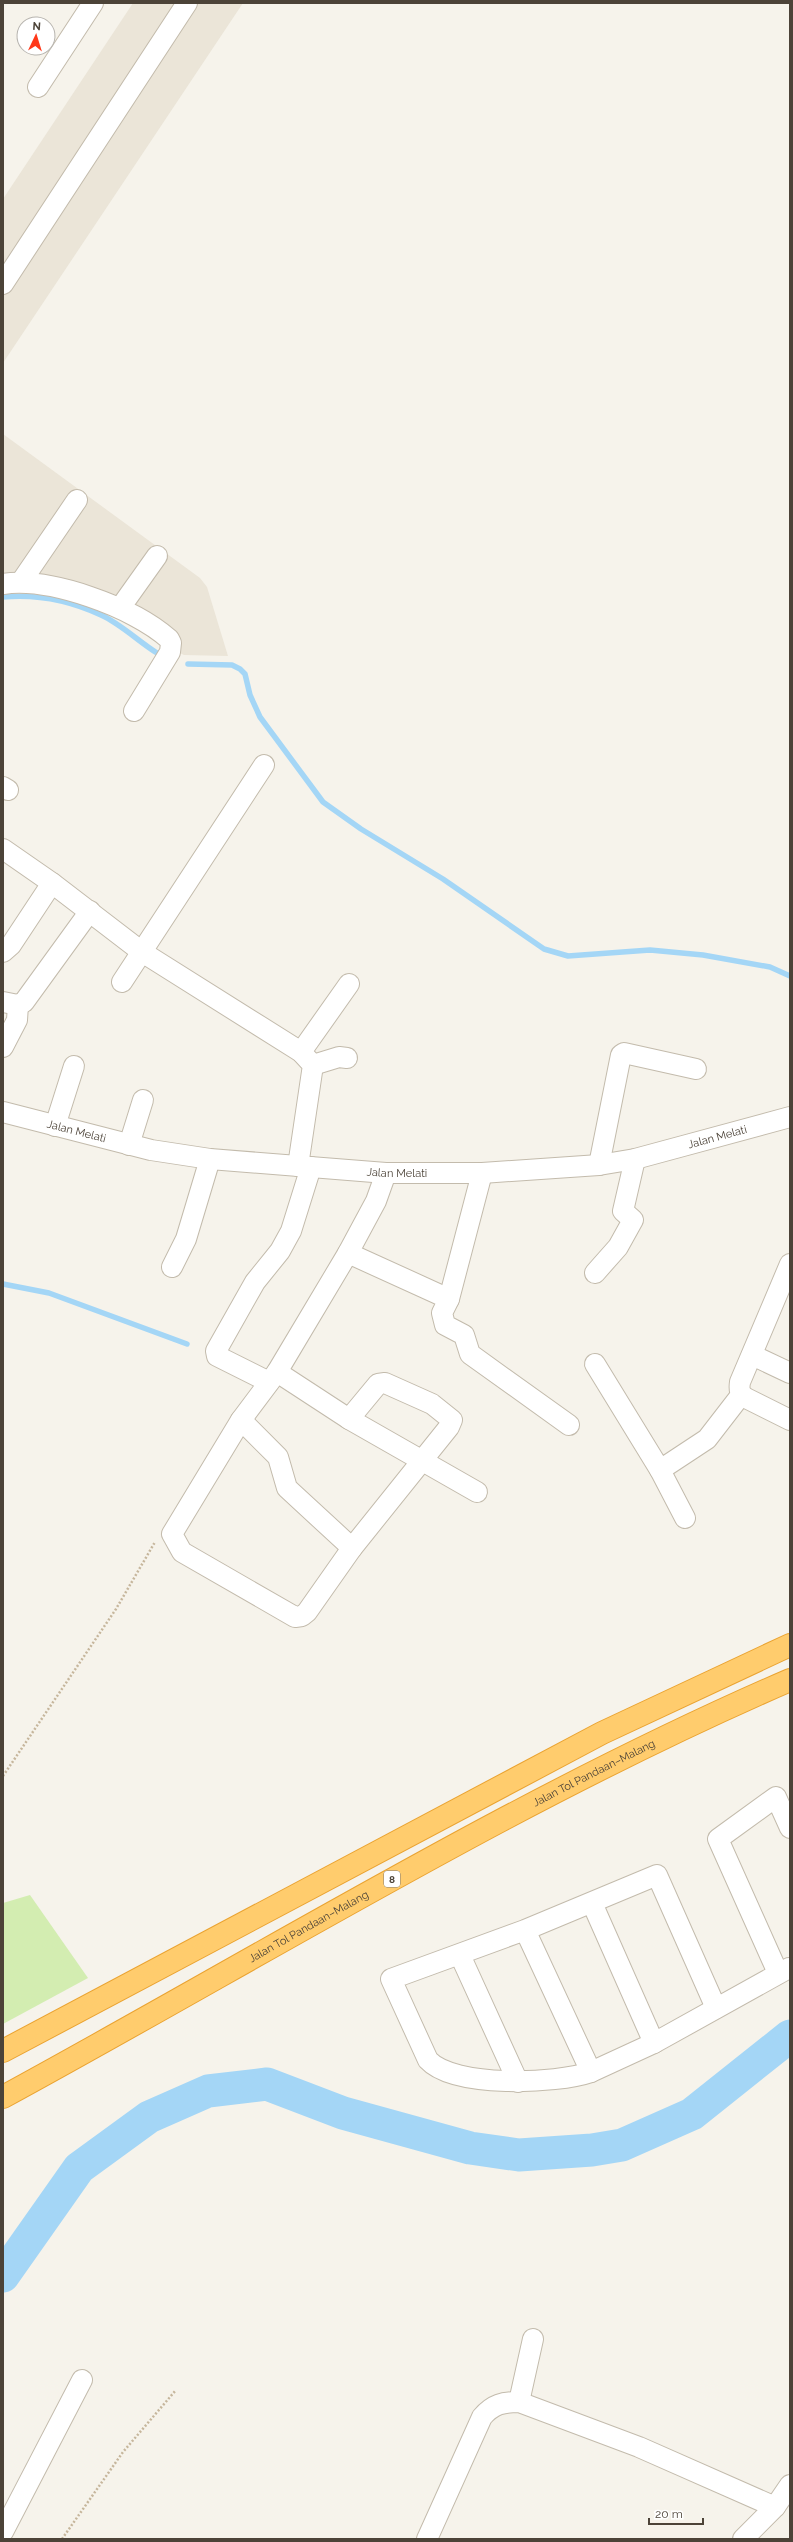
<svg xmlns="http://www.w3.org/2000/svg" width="793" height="2542" viewBox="0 0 793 2542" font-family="Raleway,sans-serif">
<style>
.residential{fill:#ebe5d8}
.green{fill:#d3edb1}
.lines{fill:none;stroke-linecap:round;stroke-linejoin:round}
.stream{stroke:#a4d6f6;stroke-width:5.5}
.river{stroke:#a4d6f6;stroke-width:33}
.minor-casing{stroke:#c3bbac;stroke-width:22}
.highway-casing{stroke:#eaa331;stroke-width:24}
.path{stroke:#c6b69c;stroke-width:2.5;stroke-dasharray:2 2;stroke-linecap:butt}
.minor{stroke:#fff;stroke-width:20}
.highway{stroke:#ffcc6d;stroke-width:22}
.labels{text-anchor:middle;stroke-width:4;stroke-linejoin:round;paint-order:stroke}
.shield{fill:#fff;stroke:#827b74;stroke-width:1}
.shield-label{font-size:10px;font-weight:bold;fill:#4c4338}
.street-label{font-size:11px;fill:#4c4338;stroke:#fff}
</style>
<rect width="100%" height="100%" fill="#f6f3eb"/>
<g class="residential">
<polygon points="133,3 243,3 3,363 3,199"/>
<polygon points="3,434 200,578 207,587 228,656 184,655 157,642 112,612 44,593 3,591"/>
</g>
<polygon class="green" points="30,1895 88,1978 3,2024 3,1903"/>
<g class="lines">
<g class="stream">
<path d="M3 597C36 594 71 601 101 615 121 624 139 642 157 653"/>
<polyline points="188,664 232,665 240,669 245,674 250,695 260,717 323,802 361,829 443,879 544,949 568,956 650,950 703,955 770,967 790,976"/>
<polyline points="3,1284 49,1293 187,1344"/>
</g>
<polyline class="river" points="3,2276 79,2168 149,2117 208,2091 267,2084 343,2113 470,2148 519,2155 592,2150 622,2145 692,2114 790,2036"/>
<g class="minor-casing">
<g id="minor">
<polyline points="38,87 93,3"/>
<polyline points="3,284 187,3"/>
<polyline points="21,582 77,500"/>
<path d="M3 584C50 577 133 607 169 639L171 643 170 652 134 711"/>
<polyline points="120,608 157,556"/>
<polyline points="3,787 8,790"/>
<polyline points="3,849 52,883 142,952 301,1052 313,1065 298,1166"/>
<polyline points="3,952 11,945 52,883"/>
<polyline points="122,982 264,765"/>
<polyline points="3,1002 18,1005 24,1002 90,911"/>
<polyline points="3,1047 17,1020 18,1005"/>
<polyline points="301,1052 349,984"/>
<polyline points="313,1065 339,1057 347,1058"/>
<path id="s1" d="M3 1112 151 1150 210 1159 386 1173H482L599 1165 635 1159 790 1117"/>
<polyline points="55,1126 74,1066"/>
<polyline points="129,1145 143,1100"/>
<polyline points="599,1165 621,1055 624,1053 696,1069"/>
<polyline points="348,1253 449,1299 442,1313 445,1325 464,1335 470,1354 569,1425"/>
<path d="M790 1264 740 1382C739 1389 739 1393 746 1398L790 1420"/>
<polyline points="172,1267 186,1239 210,1159"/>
<polyline points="595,1273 618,1247 633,1220 623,1211 635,1159"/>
<polyline points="449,1299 482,1173"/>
<polyline points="752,1355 790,1373"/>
<polyline points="595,1364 660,1470 707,1439 741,1395"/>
<polyline points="277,1372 349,1419 477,1492"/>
<polyline points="269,1382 217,1356 216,1351 255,1282 280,1251 291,1231 311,1167"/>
<polyline points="241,1420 278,1457 287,1488 352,1548 449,1427 452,1420 432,1404 385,1383 378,1384 349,1419"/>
<polyline points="660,1470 685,1518"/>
<polyline points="352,1548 307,1612 302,1616 295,1617 182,1552 172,1534 241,1420 277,1372 348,1253 376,1201 386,1173"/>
<polyline points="592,1903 654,2043"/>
<path d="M525 1930 591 2072C556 2084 454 2088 428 2060L391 1979 525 1930 657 1875 716 2008"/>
<polyline points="460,1955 518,2082"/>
<polyline points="778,1973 718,1839 776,1797 790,1828"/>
<polyline points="591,2072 654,2043 789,1968"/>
<polyline points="519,2402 533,2339"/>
<polyline points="3,2532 82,2380"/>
<path d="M427 2539 482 2417C493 2404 503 2402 519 2402L639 2447 775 2507"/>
<polyline points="743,2539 775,2507 790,2485"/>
</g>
</g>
<g class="highway-casing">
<g id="highway">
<polyline points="3,2051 602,1733 790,1645"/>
<path id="s2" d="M3 2097C264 1955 517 1798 790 1680"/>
</g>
</g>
<g class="path">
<polyline points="3,1776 116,1609 155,1542"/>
<polyline points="62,2539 123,2452 176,2390"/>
</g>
<use href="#minor" class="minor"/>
<use href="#highway" class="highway"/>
</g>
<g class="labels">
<rect class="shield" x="384" y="1871" width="16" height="16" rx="3"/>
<g class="shield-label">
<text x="392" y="1883">8</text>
</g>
<g class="street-label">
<text dy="4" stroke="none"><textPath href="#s1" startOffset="76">Jalan Melati</textPath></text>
<text dy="4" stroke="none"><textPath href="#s1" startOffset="724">Jalan Melati</textPath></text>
<text dy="4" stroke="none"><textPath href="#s1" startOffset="400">Jalan Melati</textPath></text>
<text dy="4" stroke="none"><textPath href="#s2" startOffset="674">Jalan Tol Pandaan–Malang</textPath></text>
<text dy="4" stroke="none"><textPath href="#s2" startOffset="350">Jalan Tol Pandaan–Malang</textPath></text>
</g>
</g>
<rect width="793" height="2542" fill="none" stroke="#4c4338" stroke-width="8"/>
<g transform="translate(36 36) rotate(4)"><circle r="19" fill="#ffffff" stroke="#b7b4af"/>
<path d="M0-3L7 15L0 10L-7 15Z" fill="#ff3819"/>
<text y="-6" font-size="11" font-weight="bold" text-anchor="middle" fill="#4c4338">N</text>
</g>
<path d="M649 2518v6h54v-6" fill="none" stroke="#4c4338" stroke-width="2"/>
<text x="655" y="2518" font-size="12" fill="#4c4338" stroke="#ffffff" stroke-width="3" paint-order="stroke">20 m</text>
</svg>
